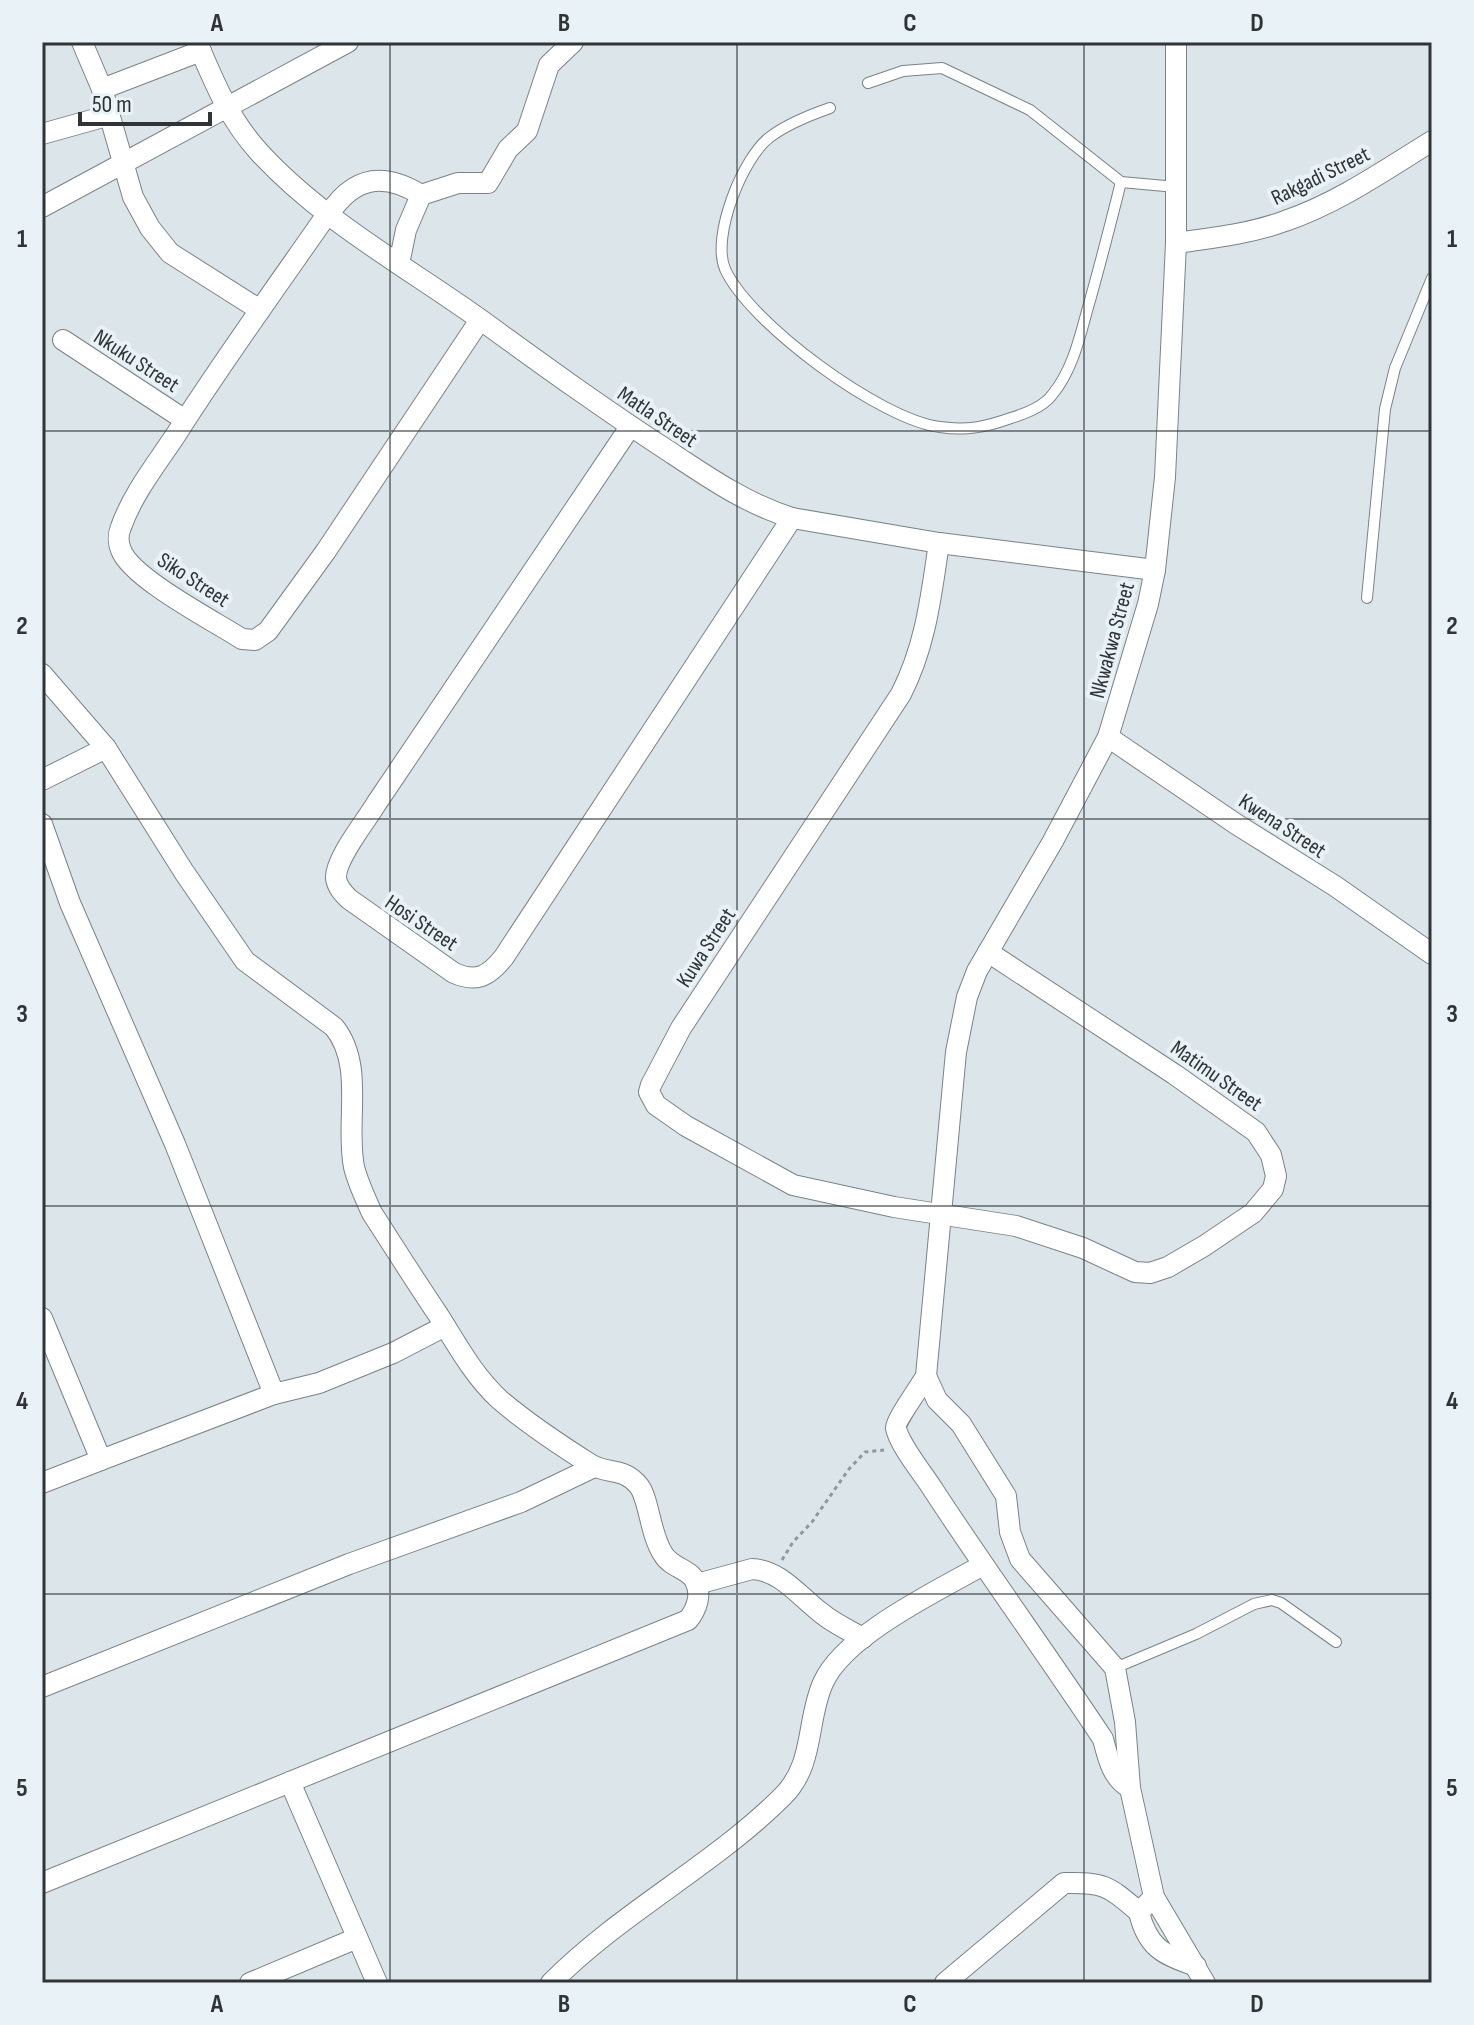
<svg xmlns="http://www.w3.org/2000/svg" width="1474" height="2025" viewBox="0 0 1474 2025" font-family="'Sofia Sans Condensed',sans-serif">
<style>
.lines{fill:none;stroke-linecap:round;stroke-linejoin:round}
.lane-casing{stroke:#7a8387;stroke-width:12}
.street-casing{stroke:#7a8387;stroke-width:22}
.path{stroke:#91989b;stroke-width:3;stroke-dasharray:4 4;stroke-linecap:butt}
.lane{stroke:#fff;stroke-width:10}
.street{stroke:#fff;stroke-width:20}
.grid{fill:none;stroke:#303436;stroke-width:2;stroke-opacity:0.55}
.labels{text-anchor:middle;stroke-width:8;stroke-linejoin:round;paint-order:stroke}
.street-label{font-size:22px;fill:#303436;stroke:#e9f2f6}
.neatline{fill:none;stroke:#303436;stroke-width:3}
.grid-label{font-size:26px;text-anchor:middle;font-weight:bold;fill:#303436}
</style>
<rect width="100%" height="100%" fill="#dce5e9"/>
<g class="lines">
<g class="lane-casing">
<g id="lane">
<polyline points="868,83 903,71 942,68 1030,110 1121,182"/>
<path d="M830 108C810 115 787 124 770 137 743 157 711 236 725 269 749 323 881 420 940 427 966 431 986 427 1011 418 1024 414 1044 406 1052 395 1072 371 1079 340 1087 311 1099 269 1110 226 1121 182L1176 187"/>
<polyline points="1367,598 1385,409 1395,368 1432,278"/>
<polyline points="1115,1668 1196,1634 1254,1604 1272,1600 1281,1603 1336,1642"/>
</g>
</g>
<g class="street-casing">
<g id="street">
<polyline points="82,42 102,89 133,197 150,228 170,253 260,310"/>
<path d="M197 42C214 82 229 119 259 152 321 220 407 267 481 320 543 365 605 410 670 452 709 478 747 504 792 518L939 543 1155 570"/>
<path d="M1176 42V243L1165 477 1155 570 1148 604 1108 737 1053 841 977 971 967 997 956 1052 926 1376C920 1387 895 1421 896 1428 899 1445 925 1476 934 1491 989 1575 1048 1656 1103 1739 1108 1758 1112 1778 1130 1788L1154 1897 1205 1983"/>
<polyline points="102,89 201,51"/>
<polyline points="42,134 110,115"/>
<polyline points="42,207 348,42"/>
<path d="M328 213C277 286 225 358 177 433 158 462 133 493 121 527 118 534 118 543 121 550 131 578 214 621 242 639L255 640 268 631 326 551 480 320"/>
<path d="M329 214C354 176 384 172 421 195"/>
<path d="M1176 243C1212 238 1250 234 1285 221 1338 203 1385 170 1432 141"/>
<polyline points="399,264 406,230 421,195 458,183 488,183 508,149 527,131 549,65 573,42"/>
<polyline points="63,340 185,420"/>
<path d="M630 427 376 804C366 821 335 859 336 878 337 887 343 893 349 899L454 973C477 983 489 976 504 957L792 518"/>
<path d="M939 543C931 596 926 645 901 694L681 1028 651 1085 649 1092 656 1105 686 1126 793 1185 894 1207 1016 1226 1083 1248 1135 1272 1150 1273 1168 1267 1204 1246 1253 1213 1273 1189 1276 1176 1271 1155 1256 1132 1174 1074 988 952"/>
<polyline points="42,674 106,748 42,780"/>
<polyline points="1108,737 1236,824 1335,886 1432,954"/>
<polyline points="42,824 70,903 175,1144 274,1394"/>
<polyline points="42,1318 101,1460 274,1394 319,1383 393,1353 445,1326"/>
<polyline points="926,1376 937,1400 961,1424 1006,1496 1010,1532 1020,1559 1115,1668 1125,1722 1130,1788"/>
<polyline points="42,1483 101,1460"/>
<path d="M697 1584 752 1569C780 1570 799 1596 820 1612 833 1623 848 1630 863 1638"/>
<polyline points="42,1687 349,1564 521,1502 594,1467"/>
<polyline points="290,1782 377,1983"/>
<path d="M42 1883 688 1620C697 1609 702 1594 695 1581 690 1569 671 1568 663 1554 650 1534 649 1499 639 1486 623 1466 607 1475 590 1464 560 1445 527 1423 500 1400 474 1376 457 1345 439 1316 416 1282 394 1247 372 1213 365 1198 358 1183 354 1167 345 1122 365 1065 334 1027L245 961 184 872 106 748"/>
<path d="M1139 1912C1147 1947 1163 1955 1196 1966"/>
<polyline points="250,1983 357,1938"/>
<path d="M551 1983C621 1912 713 1866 783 1796 815 1764 806 1721 823 1683 844 1635 939 1590 983 1565"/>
<path d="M945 1983 1064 1883C1105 1882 1108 1886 1139 1912L1154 1897"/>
</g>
</g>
<polyline class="path" points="782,1560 793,1542 812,1522 849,1469 865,1452 884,1450"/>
<use href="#lane" class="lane"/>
<use href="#street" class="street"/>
</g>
<path class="grid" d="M390 42V1983M737 42V1983M1084 42V1983M42 431H1432M42 819H1432M42 1206H1432M42 1594H1432"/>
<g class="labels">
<g class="street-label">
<text transform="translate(1320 175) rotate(-26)" y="8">Rakgadi Street</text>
<text transform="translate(137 360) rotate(33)" y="8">Nkuku Street</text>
<text transform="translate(658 416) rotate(34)" y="8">Matla Street</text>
<text transform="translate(194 579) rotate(33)" y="8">Siko Street</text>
<text transform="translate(1111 640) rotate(-75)" y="8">Nkwakwa Street</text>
<text transform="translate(1283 825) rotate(33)" y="8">Kwena Street</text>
<text transform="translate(422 922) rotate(34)" y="8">Hosi Street</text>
<text transform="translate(705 947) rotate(-57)" y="8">Kuwa Street</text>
<text transform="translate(1217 1075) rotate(35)" y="8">Matimu Street</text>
</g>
</g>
<rect width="1474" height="2025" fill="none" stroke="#e9f2f6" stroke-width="88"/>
<path d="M80 112v12h130v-12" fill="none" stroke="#303436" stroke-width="4"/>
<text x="92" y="112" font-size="24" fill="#303436" stroke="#e9f2f6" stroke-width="6" paint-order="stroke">50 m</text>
<rect x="44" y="44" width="1386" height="1937" class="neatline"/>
<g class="grid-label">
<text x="217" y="31">A</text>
<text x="564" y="31">B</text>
<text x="910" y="31">C</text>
<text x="1257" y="31">D</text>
<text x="22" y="247">1</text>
<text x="1452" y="247">1</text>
<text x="22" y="634">2</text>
<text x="1452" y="634">2</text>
<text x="22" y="1022">3</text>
<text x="1452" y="1022">3</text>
<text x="22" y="1409">4</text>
<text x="1452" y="1409">4</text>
<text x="22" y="1796">5</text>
<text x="1452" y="1796">5</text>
<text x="217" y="2012">A</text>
<text x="564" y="2012">B</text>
<text x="910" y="2012">C</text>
<text x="1257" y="2012">D</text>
</g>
</svg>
